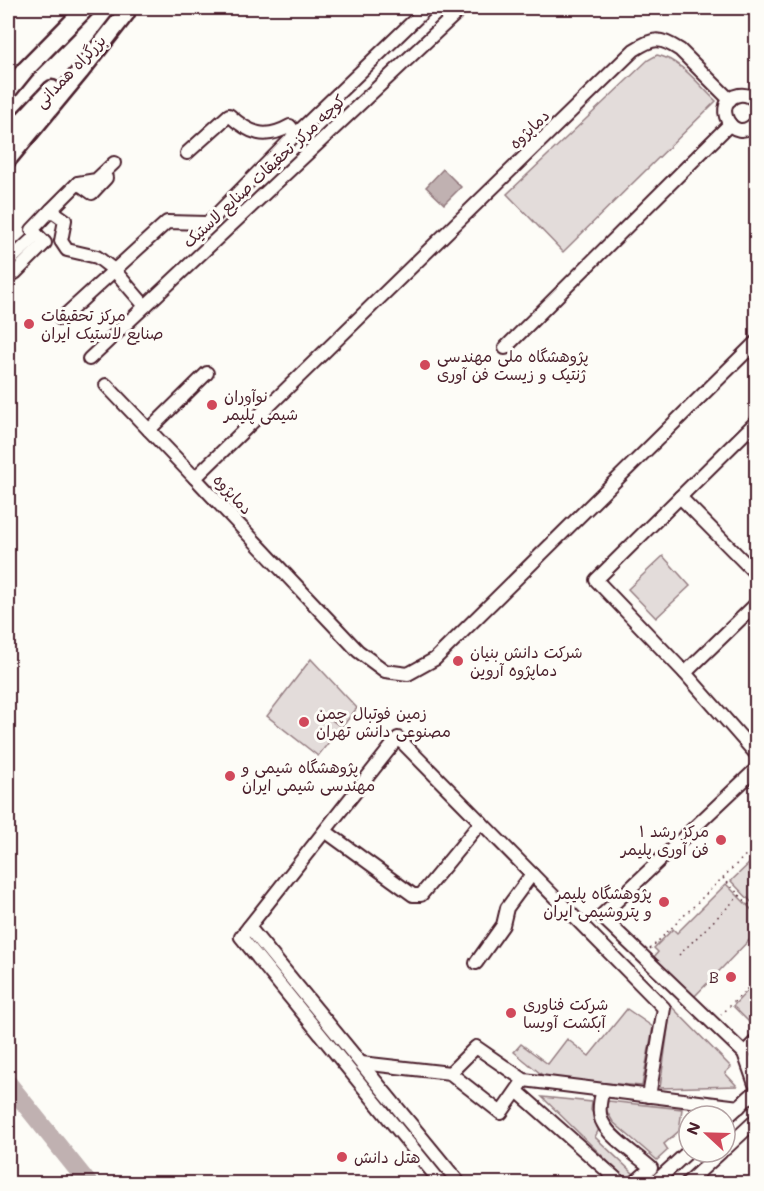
<svg xmlns="http://www.w3.org/2000/svg" width="764" height="1191" viewBox="0 0 764 1191" font-family="Mali,'Playpen Sans Arabic',sans-serif">
<style>
.green{fill:#e3dcda;stroke:#967e82;stroke-width:1.5}
.water{fill:#c0b1b1;stroke:#91777b;stroke-width:1.5}
.lines{fill:none;stroke-linecap:round;stroke-linejoin:round}
.river{stroke:#c0b1b1;stroke-width:18}
.minor-casing{stroke:#4a1f2b;stroke-width:16}
.highway-casing{stroke:#4a1f2b;stroke-width:21}
.path{stroke:#4a1f2b;stroke-width:1.5;stroke-dasharray:1.5 4.5;stroke-linecap:butt}
.minor{stroke:#fdfcf7;stroke-width:12}
.highway{stroke:#fdfcf7;stroke-width:16}
.poi-dot{fill:#d1495b;stroke:#fdfcf7;stroke-width:2}
.labels{text-anchor:middle;stroke-width:6;stroke-linejoin:round;paint-order:stroke}
.street-label{font-size:16px;fill:#4a1f2b;stroke:#fdfcf7}
.poi-label{font-size:16px;fill:#4a1f2b;stroke:#fdfcf7;text-anchor:start}
</style>
<rect width="100%" height="100%" fill="#fdfcf7"/>
<filter id="ink" filterUnits="userSpaceOnUse"><feTurbulence type="fractalNoise" baseFrequency=".0167" numOctaves="2"/><feDisplacementMap in="SourceGraphic" scale="12" xChannelSelector="R" yChannelSelector="G"/><feConvolveMatrix kernelMatrix="1 2 1 2 8 2 1 2 1" color-interpolation-filters="sRGB"/></filter>
<g filter="url(#ink)">
<g class="green">
<path d="M657 55C681 60 698 84 716 101L563 252 507 194 648 60Z"/>
<polygon points="663,556 690,586 656,618 628,589"/>
<polygon points="311,659 357,708 342,727 321,712 341,727 318,756 267,716"/>
<polygon points="756,857 756,907 731,881"/>
<polygon points="726,884 756,914 756,933 694,997 654,957 658,952 654,948 673,929 677,933"/>
<polygon points="756,982 756,1029 733,1006"/>
<polygon points="671,1006 731,1067 725,1073 737,1086 660,1088"/>
<polygon points="627,1009 653,1027 642,1086 546,1078 514,1052 521,1044 548,1064 567,1039 589,1056"/>
<polygon points="542,1097 592,1102 591,1110 600,1127 595,1137 636,1176 628,1181"/>
<polygon points="608,1101 682,1109 679,1131 664,1144 668,1150 657,1160 613,1122 606,1110"/>
</g>
<polygon class="water" points="443,169 461,187 444,204 426,187"/>
<g class="lines">
<polyline class="river" points="8,1083 89,1184"/>
<g class="minor-casing">
<g id="minor">
<path d="M730 100 680 50C660 37 654 37 634 50L195 478 358 651 385 671 408 674 435 659 756 342"/>
<path d="M756 102C752 97 746 94 739 95 710 100 732 149 756 122"/>
<path d="M187 153 229 115C250 134 265 140 290 126L296 134"/>
<polyline points="114,163 96,180 78,183 51,210 65,220 61,241 67,250 97,257 114,270 145,306"/>
<polyline points="78,183 92,193 106,178"/>
<polyline points="8,262 37,235 32,230 51,210"/>
<polyline points="15,273 45,243 37,235"/>
<polyline points="61,319 167,222 207,223 211,220 296,134 427,8"/>
<polyline points="505,348 730,124"/>
<polyline points="89,359 462,8"/>
<polyline points="106,385 195,478"/>
<polyline points="756,422 596,580 685,673 756,754"/>
<polyline points="149,430 207,373"/>
<polyline points="680,497 756,574"/>
<polyline points="685,673 756,604"/>
<polyline points="756,769 601,916 744,1053 756,1087"/>
<polyline points="325,831 413,895 421,895 481,822"/>
<polyline points="249,927 460,1184"/>
<polyline points="476,963 503,925 507,908 532,874"/>
<polyline points="744,1053 756,1041"/>
<polyline points="361,1063 450,1073"/>
<polyline points="524,1080 501,1113 450,1073 476,1047 524,1080 739,1107"/>
<path d="M603 1090C600 1100 597 1113 603 1123 610 1138 638 1156 651 1168L633 1184"/>
<polyline points="517,1091 622,1184"/>
<polyline points="725,1119 756,1091"/>
<polyline points="725,1149 756,1120"/>
<polyline points="442,1184 241,937 398,738 664,1008 649,1096"/>
<polyline points="653,1184 689,1151"/>
<polyline points="686,1184 721,1152"/>
</g>
</g>
<g class="highway-casing">
<g id="highway">
<polyline points="8,91 25,70 86,8"/>
<polyline points="8,136 52,89"/>
<polyline points="8,159 80,72 126,13"/>
</g>
</g>
<g class="path">
<polyline points="723,878 756,912"/>
<polyline points="650,949 756,845"/>
<polyline points="679,955 740,895"/>
<polyline points="721,1015 756,980"/>
</g>
<use href="#minor" class="minor"/>
<use href="#highway" class="highway"/>
</g>
</g>
<g class="poi-dot">
<circle cx="29" cy="324" r="6"/>
<circle cx="425" cy="365" r="6"/>
<circle cx="212" cy="405" r="6"/>
<circle cx="458" cy="661" r="6"/>
<circle cx="304" cy="722" r="6"/>
<circle cx="230" cy="776" r="6"/>
<circle cx="721" cy="840" r="6"/>
<circle cx="664" cy="902" r="6"/>
<circle cx="731" cy="977" r="6"/>
<circle cx="511" cy="1013" r="6"/>
<circle cx="342" cy="1157" r="6"/>
</g>
<g class="labels">
<g class="street-label">
<text transform="translate(70 71) rotate(-46)" y="6">بزرگراه همدانی</text>
<text transform="translate(529 129) rotate(-44)" y="6">دماپژوه</text>
<text transform="translate(264 171) rotate(-43)" y="6">کوچه مرکز تحقیقات صنایع لاستیک</text>
<text transform="translate(233 494) rotate(47)" y="6">دماپژوه</text>
</g>
<g class="poi-label">
<text x="41" y="321">مرکز تحقیقات<tspan x="41" dy="18">صنایع لاستیک ایران</tspan></text>
<text x="437" y="362">پژوهشگاه ملی مهندسی<tspan x="437" dy="18">ژنتیک و زیست فن آوری</tspan></text>
<text x="224" y="402">نوآوران<tspan x="224" dy="18">شیمی پلیمر</tspan></text>
<text x="470" y="658">شرکت دانش بنیان<tspan x="470" dy="18">دماپژوه آروین</tspan></text>
<text x="316" y="719">زمین فوتبال چمن<tspan x="316" dy="18">مصنوعی دانش تهران</tspan></text>
<text x="242" y="773">پژوهشگاه شیمی و<tspan x="242" dy="18">مهندسی شیمی ایران</tspan></text>
<text x="709" y="837" text-anchor="end">۱ مرکز رشد<tspan x="709" dy="18">فن آوری پلیمر</tspan></text>
<text x="652" y="899" text-anchor="end">پژوهشگاه پلیمر<tspan x="652" dy="18">و پتروشیمی ایران</tspan></text>
<text x="719" y="983" text-anchor="end">B</text>
<text x="523" y="1010">شرکت فناوری<tspan x="523" dy="18">آبکشت آویسا</tspan></text>
<text x="354" y="1163">هتل دانش</text>
</g>
</g>
<rect width="764" height="1191" fill="none" stroke="#fdfcf7" stroke-width="30"/>
<rect x="15" y="15" width="734" height="1161" fill="none" stroke="#4a1f2b" stroke-width="2" filter="url(#ink)"/>
<g transform="translate(707 1134) rotate(292)"><circle r="28" fill="#fdfcf7" stroke="#b5a4a5" stroke-width="1.5"/>
<path d="M0-4.5L10 22L0 15L-10 22Z" fill="#d1495b"/>
<text y="-9" font-size="16" font-weight="bold" text-anchor="middle" fill="#4a1f2b">N</text>
</g>
</svg>
